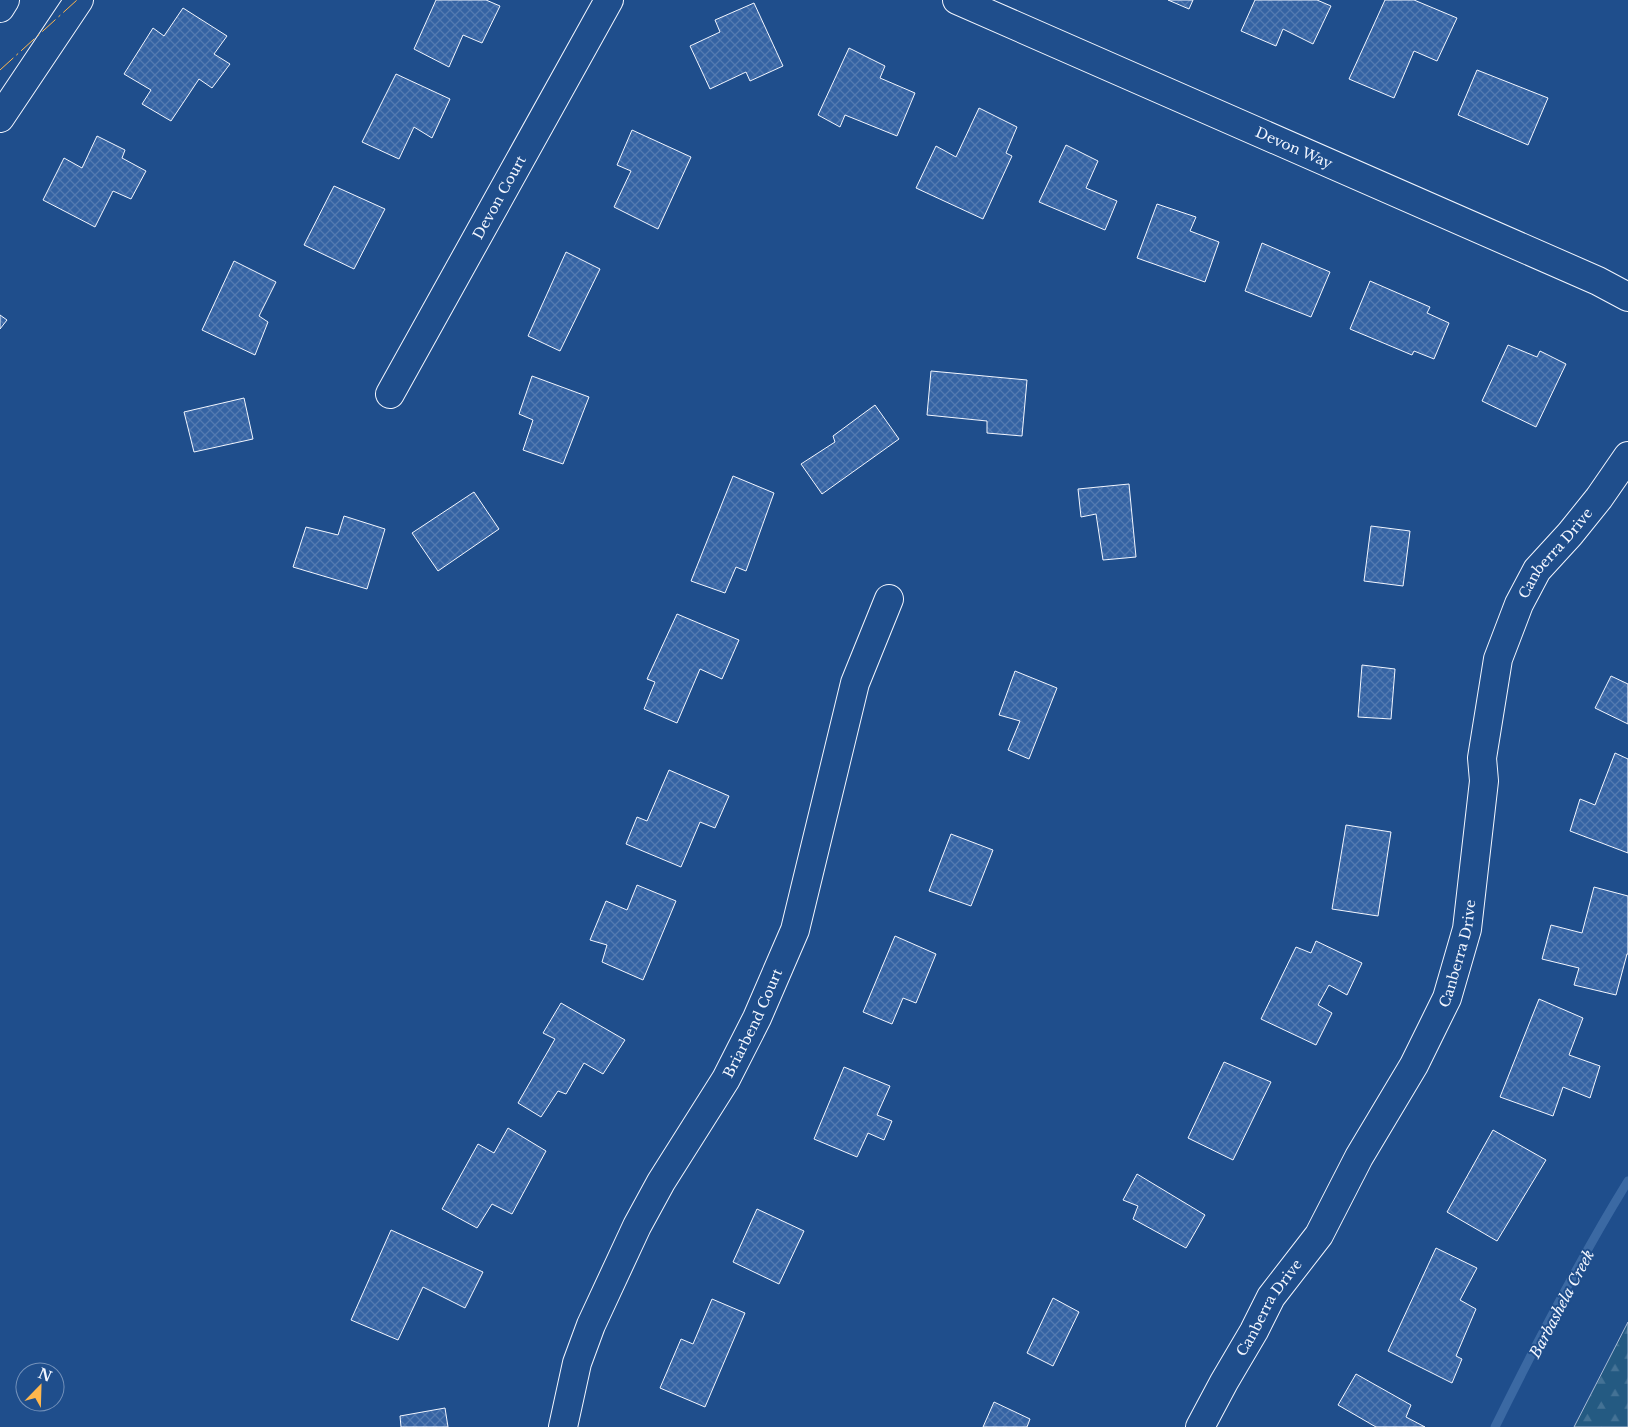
<svg xmlns="http://www.w3.org/2000/svg" width="1628" height="1427" viewBox="0 0 1628 1427" font-family="'Libre Baskerville',serif">
<style>
.forest{fill:url(#forest-firs);stroke:#a8bbd7}
.lines{fill:none;stroke-linecap:round;stroke-linejoin:round}
.stream{stroke:#3b69a3;stroke-width:9}
.building{fill:url(#building-cross-hatch);stroke:#f2f6ff}
.minor-casing{stroke:#f2f6ff;stroke-width:30}
.major-casing{stroke:#f2f6ff;stroke-width:30}
.minor{stroke:#1f4e8c;stroke-width:28}
.major{stroke:#1f4e8c;stroke-width:28}
.power{stroke:#ffb74d;stroke-width:1;stroke-dasharray:18 4 2.5 4;stroke-linecap:butt}
.labels{text-anchor:middle;stroke-width:4;stroke-linejoin:round;paint-order:stroke}
.street-label{font-size:14px;fill:#f2f6ff;stroke:#1f4e8c}
.water-label{font-size:15px;font-style:italic;fill:#f2f6ff;stroke:#1f4e8c}
</style>
<defs>
<pattern id="forest-firs" width="22" height="20" patternUnits="userSpaceOnUse" patternTransform="scale(1.25)"><rect width="22" height="20" fill="#245a82"/><path d="M5 1l3.5 6h-7zM16 11l3.5 6h-7z" fill="#447295"/></pattern>
<pattern id="building-cross-hatch" width="8" height="8" patternUnits="userSpaceOnUse" patternTransform="scale(1.25)"><rect width="8" height="8" fill="#3563a3"/><path d="M0 0l8 8M0 8l8-8" fill="none" stroke="#537ab1"/></pattern>
</defs>
<rect width="100%" height="100%" fill="#1f4e8c"/>
<polygon class="forest" points="1628,1322 1628,1427 1574,1427"/>
<g class="lines">
<path class="stream" d="M1495 1427C1536 1344 1579 1260 1628 1181"/>
</g>
<g class="building">
<polygon points="436,0 486,0 500,6 482,43 463,35 449,67 414,49"/>
<polygon points="1168,0 1193,0 1189,9"/>
<polygon points="1255,0 1317,0 1331,6 1313,44 1283,29 1276,46 1241,31"/>
<polygon points="1385,0 1414,0 1457,18 1437,61 1414,51 1394,98 1349,79"/>
<polygon points="754,3 783,66 750,81 746,72 710,89 690,46 720,32 715,20"/>
<polygon points="183,8 227,36 214,54 230,64 212,88 199,79 171,121 142,104 151,90 124,74 153,28 164,36"/>
<polygon points="849,48 885,66 880,78 915,93 897,136 845,115 840,127 818,115"/>
<polygon points="1477,70 1548,98 1528,145 1458,115"/>
<polygon points="396,74 450,99 432,138 414,127 399,159 362,142"/>
<polygon points="979,108 1017,127 1006,153 1012,156 983,219 916,188 936,146 956,157"/>
<polygon points="632,130 691,157 658,229 614,207 631,171 617,165"/>
<polygon points="97,136 125,150 122,158 146,171 131,199 113,191 95,227 43,200 64,158 82,168"/>
<polygon points="1066,145 1098,161 1086,188 1117,201 1105,230 1039,202"/>
<polygon points="334,186 385,209 354,269 304,245"/>
<polygon points="1157,204 1196,217 1190,231 1219,242 1205,282 1137,258"/>
<polygon points="1262,243 1330,272 1311,317 1245,291"/>
<polygon points="566,252 600,269 560,351 528,336"/>
<polygon points="234,261 276,282 259,316 268,322 255,355 202,330"/>
<polygon points="1370,281 1430,307 1427,313 1449,323 1434,359 1414,351 1412,355 1350,329"/>
<polygon points="0,315 7,320 0,329"/>
<polygon points="1508,345 1537,357 1540,351 1566,364 1536,427 1482,401"/>
<polygon points="931,371 1027,380 1022,436 987,433 987,421 927,415"/>
<polygon points="532,376 589,397 563,464 523,450 533,420 519,414"/>
<polygon points="244,398 253,439 194,452 184,412"/>
<polygon points="875,405 899,439 822,494 801,464 835,442 833,436"/>
<polygon points="733,476 774,493 746,571 736,567 725,593 691,581"/>
<polygon points="1129,484 1136,557 1103,560 1096,514 1081,517 1078,489"/>
<polygon points="474,492 499,529 438,571 412,533"/>
<polygon points="344,516 385,529 367,589 293,567 306,527 338,535"/>
<polygon points="1371,526 1410,531 1403,586 1364,581"/>
<polygon points="677,614 739,640 722,679 700,669 677,723 644,709 655,682 647,679"/>
<polygon points="1362,665 1395,669 1391,719 1358,717"/>
<polygon points="1015,671 1057,688 1029,759 1008,750 1020,721 999,715"/>
<polygon points="1611,676 1628,684 1628,724 1595,708"/>
<polygon points="1615,753 1628,759 1628,853 1570,831 1580,799 1595,805"/>
<polygon points="669,770 729,796 715,828 700,822 681,867 626,844 637,817 647,821"/>
<polygon points="1346,825 1391,832 1378,916 1332,909"/>
<polygon points="951,834 993,850 971,906 929,891"/>
<polygon points="637,885 676,901 643,980 602,962 607,945 590,940 606,901 627,910"/>
<polygon points="1594,887 1628,896 1628,954 1627,954 1616,995 1574,985 1579,968 1542,959 1551,925 1582,933"/>
<polygon points="895,936 936,954 916,1003 903,998 892,1024 863,1012"/>
<polygon points="1316,941 1362,963 1347,995 1329,985 1318,1005 1332,1013 1316,1045 1261,1019 1296,947 1311,953"/>
<polygon points="1539,999 1583,1018 1569,1055 1600,1066 1590,1098 1563,1087 1553,1116 1500,1097"/>
<polygon points="561,1003 625,1040 603,1074 584,1063 566,1094 558,1091 541,1117 518,1103 555,1039 543,1033"/>
<polygon points="1224,1062 1271,1082 1233,1160 1188,1138"/>
<polygon points="844,1067 890,1086 877,1115 892,1121 884,1140 868,1133 857,1157 814,1139"/>
<polygon points="508,1128 546,1151 512,1214 492,1204 477,1228 442,1209 478,1144 494,1153"/>
<polygon points="1493,1130 1546,1160 1497,1241 1447,1212"/>
<polygon points="1137,1174 1205,1215 1186,1248 1133,1219 1138,1206 1123,1200"/>
<polygon points="757,1209 804,1231 779,1284 733,1262"/>
<polygon points="391,1230 483,1272 465,1308 423,1287 398,1340 351,1320"/>
<polygon points="1436,1248 1477,1268 1460,1300 1476,1309 1456,1356 1462,1359 1452,1383 1388,1351"/>
<polygon points="1053,1298 1079,1312 1053,1366 1027,1353"/>
<polygon points="712,1299 745,1313 705,1407 660,1388 681,1339 693,1344"/>
<polygon points="1356,1374 1411,1405 1406,1417 1425,1427 1376,1427 1338,1405"/>
<polygon points="994,1402 1030,1419 1027,1427 983,1427"/>
<polygon points="445,1408 448,1427 401,1427 400,1416"/>
</g>
<g class="lines">
<g class="minor-casing">
<g id="minor">
<path id="s1" d="M957 0 1598 281 1628 297"/>
<path id="s2" d="M390 394 609 0"/>
<path id="s3" d="M563 1427 577 1363 591 1325 637 1226 661 1182 726 1079 757 1018 795 930 855 683 889 599"/>
<path id="s4" d="M1200 1427 1224 1382 1254 1331 1271 1297 1319 1235 1359 1157 1414 1065 1447 998 1467 929 1484 781 1482 758 1498 659 1519 604 1537 570 1570 534 1599 498 1628 456"/>
</g>
</g>
<g class="major-casing">
<g id="major">
<polyline points="0,8 5,0"/>
<polyline points="0,118 79,0"/>
</g>
</g>
<use href="#minor" class="minor"/>
<use href="#major" class="major"/>
<polyline class="power" points="0,70 77,0"/>
</g>
<g class="labels">
<g class="street-label">
<text dy="5" stroke="none"><textPath href="#s1" startOffset="368">Devon Way</textPath></text>
<text dy="5" stroke="none"><textPath href="#s2" startOffset="225">Devon Court</textPath></text>
<text dy="5" stroke="none"><textPath href="#s4" startOffset="962">Canberra Drive</textPath></text>
<text dy="5" stroke="none"><textPath href="#s4" startOffset="542">Canberra Drive</textPath></text>
<text dy="5" stroke="none"><textPath href="#s3" startOffset="449">Briarbend Court</textPath></text>
<text dy="5" stroke="none"><textPath href="#s4" startOffset="138">Canberra Drive</textPath></text>
</g>
<g class="water-label">
<text transform="translate(1562 1304) rotate(-62)" y="5">Barbashela Creek</text>
</g>
</g>
<g transform="translate(40 1387) rotate(23)"><circle r="24" fill="#1f4e8c" stroke="#7391ba"/>
<path d="M0-4L9 19L0 12L-9 19Z" fill="#ffb74d"/>
<text y="-8" font-size="14" font-weight="bold" text-anchor="middle" fill="#f2f6ff">N</text>
</g>
</svg>
